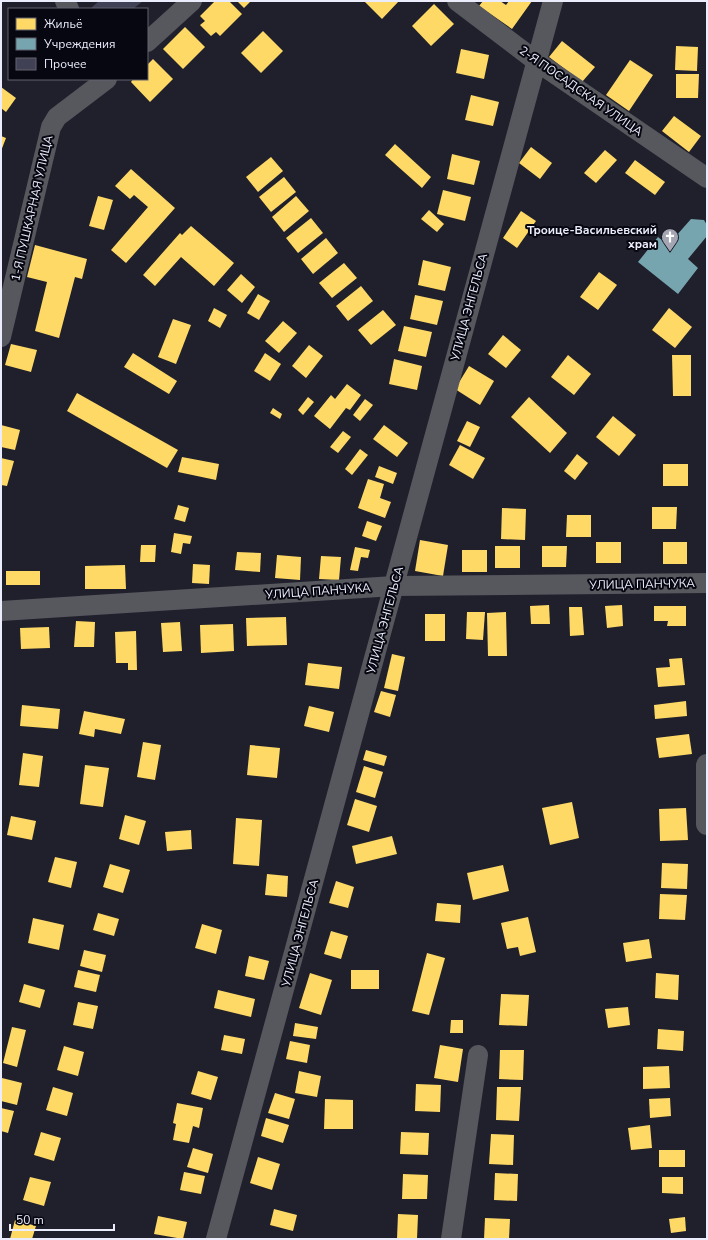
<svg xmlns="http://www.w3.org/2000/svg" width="708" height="1240" viewBox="0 0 708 1240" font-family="'Nunito Sans',sans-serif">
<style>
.homes{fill:#ffd966}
.public{fill:#76a5af}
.building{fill:#414155}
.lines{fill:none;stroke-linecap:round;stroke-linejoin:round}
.minor{stroke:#57585e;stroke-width:20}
.major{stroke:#57585e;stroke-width:22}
.labels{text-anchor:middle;stroke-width:4;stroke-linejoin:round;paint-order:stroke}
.street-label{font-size:12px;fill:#ebedfc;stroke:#060710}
.poi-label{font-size:12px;font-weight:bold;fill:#ebedfc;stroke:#060710;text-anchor:end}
</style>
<rect width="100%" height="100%" fill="#1f202c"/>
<g class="homes">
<polygon points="215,1 229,1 242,14 220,36 216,32 211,36 200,25 205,21 200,16"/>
<polygon points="237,1 251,1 244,8"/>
<polygon points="364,1 399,1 382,19"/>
<polygon points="483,1 500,1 506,5 509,1 532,1 512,29 479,6"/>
<polygon points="434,4 454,24 431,46 412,26"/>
<polygon points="185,27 205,47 183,69 163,49"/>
<polygon points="263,31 283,51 261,73 241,53"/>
<polygon points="562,41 595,67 582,82 549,57"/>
<polygon points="676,46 698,47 697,71 675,70"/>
<polygon points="461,49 489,55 484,79 456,73"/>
<polygon points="153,59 173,79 150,102 131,82 133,79 147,79 147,65"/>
<polygon points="630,60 653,75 629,111 606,95"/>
<polygon points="676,74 699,74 698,98 676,98"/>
<polygon points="1,87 16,98 6,112 1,108"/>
<polygon points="471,95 499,102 493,126 465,120"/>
<polygon points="674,116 701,136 689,152 662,131"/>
<polygon points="1,136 6,138 1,151"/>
<polygon points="395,144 431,177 422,188 385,155"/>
<polygon points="531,147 552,163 540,179 519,163"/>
<polygon points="605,150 617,160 596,183 584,173"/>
<polygon points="452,154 480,161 474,185 447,179"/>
<polygon points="271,157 283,171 258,192 246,177"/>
<polygon points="635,160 665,182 655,195 625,173"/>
<polygon points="131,169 175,208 126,263 111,250 148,207 134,195 130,199 115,186"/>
<polygon points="284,177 296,192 271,212 259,197"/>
<polygon points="443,190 471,197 465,221 437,214"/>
<polygon points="98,196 113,200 104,230 89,226"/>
<polygon points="296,196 309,211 284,232 272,217"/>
<polygon points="429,210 444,224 437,232 421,219"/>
<polygon points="521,211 536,221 517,248 503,238"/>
<polygon points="311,218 323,233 298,253 286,238"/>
<polygon points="191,226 234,263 214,286 181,257 155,286 143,275 180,233 182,235"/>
<polygon points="326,238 338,253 313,274 301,259"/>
<polygon points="35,245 87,259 82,279 75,277 59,338 35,331 47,282 27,277"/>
<polygon points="423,260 451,267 445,291 418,285"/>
<polygon points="344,263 357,278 332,298 319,283"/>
<polygon points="599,272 617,285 598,310 580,297"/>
<polygon points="241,274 255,287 242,303 227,290"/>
<polygon points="361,286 373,301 348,321 336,306"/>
<polygon points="258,294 270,301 259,320 247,313"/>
<polygon points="415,295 443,301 437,325 410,319"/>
<polygon points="214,308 227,315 220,328 208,321"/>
<polygon points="669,308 692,327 675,348 652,330"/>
<polygon points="383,310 396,325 371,345 358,330"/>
<polygon points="173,319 191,325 176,364 158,357"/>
<polygon points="283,321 297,333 279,353 265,341"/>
<polygon points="404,326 432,332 426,357 398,351"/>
<polygon points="503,335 521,350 506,368 488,354"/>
<polygon points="11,344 37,350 31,372 5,365"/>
<polygon points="309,345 323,356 306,378 292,366"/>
<polygon points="133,353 177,381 169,394 124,367"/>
<polygon points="265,353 281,364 270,381 254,371"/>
<polygon points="568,355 591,374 574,395 551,377"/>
<polygon points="672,355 691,355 691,396 673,396"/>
<polygon points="394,359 422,366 417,390 389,384"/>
<polygon points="469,366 494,381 480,405 455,389"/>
<polygon points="347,384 361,395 350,410 346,408 330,429 314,416 331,395 335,399"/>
<polygon points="77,393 178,450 167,468 67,411"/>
<polygon points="308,397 314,402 303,415 298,410"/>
<polygon points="529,397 567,433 550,453 511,417"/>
<polygon points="365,399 373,405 360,421 353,415"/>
<polygon points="273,408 282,414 280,419 270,413"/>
<polygon points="613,416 636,435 619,456 596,437"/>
<polygon points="467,421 480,427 470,447 457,441"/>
<polygon points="1,425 20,430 15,450 1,447"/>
<polygon points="384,425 408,443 397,457 373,439"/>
<polygon points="343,431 351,437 338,453 330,447"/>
<polygon points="460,445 485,458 473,479 449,465"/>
<polygon points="360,449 368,455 352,475 345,469"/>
<polygon points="577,454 588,463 575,480 564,471"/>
<polygon points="182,457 219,464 216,480 178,472"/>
<polygon points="1,458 14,461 7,486 1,485"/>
<rect x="663" y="464" width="25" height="22"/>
<polygon points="379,466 397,473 393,484 375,477"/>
<polygon points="368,479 384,484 380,498 391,502 385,518 358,508"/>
<polygon points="178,505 189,508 185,522 174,519"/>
<polygon points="652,507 677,507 676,529 652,529"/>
<polygon points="502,508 526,509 525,540 501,539"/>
<polygon points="567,515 591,515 591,537 566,537"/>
<polygon points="367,521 382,526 376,541 362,536"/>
<polygon points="174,533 192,536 190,544 183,543 181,554 171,552"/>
<polygon points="420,540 448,545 443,576 415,571"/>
<rect x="596" y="542" width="25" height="21"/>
<rect x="663" y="542" width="24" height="22"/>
<polygon points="141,545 156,545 155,562 140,562"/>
<rect x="495" y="546" width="25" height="22"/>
<polygon points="542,546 567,546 566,567 542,567"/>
<polygon points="355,547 370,550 368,558 361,557 358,571 350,570"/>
<rect x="462" y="550" width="25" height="22"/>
<polygon points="237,552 261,553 260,572 235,570"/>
<polygon points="277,555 301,557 300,580 275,578"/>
<polygon points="321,556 341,557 339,580 319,579"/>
<polygon points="193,564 210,565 209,584 192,583"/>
<polygon points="125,565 126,589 85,589 85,566"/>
<rect x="6" y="571" width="34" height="14"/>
<polygon points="549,605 550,624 531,624 530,606"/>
<polygon points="622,605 623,626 607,628 605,606"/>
<polygon points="654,606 686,606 686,626 667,626 668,621 654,621"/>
<polygon points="569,607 582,607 584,635 570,636"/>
<polygon points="467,612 485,612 483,640 466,639"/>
<polygon points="506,612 507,656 488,656 487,613"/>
<rect x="425" y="614" width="20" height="27"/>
<polygon points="286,617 287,645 247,646 246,618"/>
<polygon points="76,621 95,622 94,647 74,647"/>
<polygon points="180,622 182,651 163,652 161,623"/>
<polygon points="233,624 234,651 201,653 200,625"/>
<polygon points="49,627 50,648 21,649 20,628"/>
<polygon points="136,631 137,670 128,670 128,663 116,663 115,632"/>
<polygon points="392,654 405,657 398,691 384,688"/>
<polygon points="682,658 685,685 658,687 656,668 670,667 669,659"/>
<polygon points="308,663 342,667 339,689 305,685"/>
<polygon points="381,691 396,695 390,717 374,712"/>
<polygon points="686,701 687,716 655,719 654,705"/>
<polygon points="22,705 60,709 58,729 20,726"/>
<polygon points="309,706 334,712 329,732 304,726"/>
<polygon points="84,711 125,719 121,734 95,729 94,737 79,734"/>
<polygon points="689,734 692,754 659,758 656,738"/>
<polygon points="143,742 161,745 155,780 137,777"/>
<polygon points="250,745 280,748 277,778 247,775"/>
<polygon points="366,750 387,756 384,766 363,760"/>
<polygon points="23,753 43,756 39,787 19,785"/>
<polygon points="85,765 109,768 103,807 80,804"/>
<polygon points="364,766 383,772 375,798 356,792"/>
<polygon points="355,799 377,806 369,832 347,825"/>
<polygon points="572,802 579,838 550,845 542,808"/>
<polygon points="686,808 688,840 660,841 659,809"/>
<polygon points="125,815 146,821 139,845 119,839"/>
<polygon points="11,816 36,821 32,840 7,835"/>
<polygon points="236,818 262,820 259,866 233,864"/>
<polygon points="191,830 192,849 167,851 165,832"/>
<polygon points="392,836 397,854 356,864 352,846"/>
<polygon points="55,857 77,862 71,888 48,882"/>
<polygon points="662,863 688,864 687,889 661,888"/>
<polygon points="110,864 130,870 123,893 103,887"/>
<polygon points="503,865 509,891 473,900 467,873"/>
<polygon points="267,874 288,876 287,897 265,895"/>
<polygon points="336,881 354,887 348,908 329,903"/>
<polygon points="660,894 687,895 685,920 659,919"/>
<polygon points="437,903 461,905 460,923 435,921"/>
<polygon points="98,913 119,919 114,936 93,930"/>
<polygon points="528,917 536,952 520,956 518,947 507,949 501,923"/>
<polygon points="33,918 64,925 59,950 28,943"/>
<polygon points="202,924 222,930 216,954 195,948"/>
<polygon points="331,931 348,936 341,959 324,954"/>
<polygon points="649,939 652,958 626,962 623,943"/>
<polygon points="84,950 106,955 102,972 80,966"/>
<polygon points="427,953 445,958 429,1015 412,1011"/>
<polygon points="249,956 269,961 264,980 245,976"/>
<polygon points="78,970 100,975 96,992 74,987"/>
<rect x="351" y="970" width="28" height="19"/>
<polygon points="310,973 332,980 321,1015 299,1008"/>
<polygon points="656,973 679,975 678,1000 655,998"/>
<polygon points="24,984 45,990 40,1008 19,1002"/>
<polygon points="218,990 255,999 251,1017 214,1008"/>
<polygon points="501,994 529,995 527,1026 499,1025"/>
<polygon points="78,1002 98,1006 93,1029 73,1025"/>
<polygon points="628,1007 630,1025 608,1028 605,1009"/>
<polygon points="451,1020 463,1020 463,1033 450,1033"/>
<polygon points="295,1023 318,1027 316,1039 293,1036"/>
<polygon points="12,1027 26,1030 17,1067 3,1063"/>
<polygon points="658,1029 684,1031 683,1051 657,1049"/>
<polygon points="224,1035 245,1039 242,1054 221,1050"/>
<polygon points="290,1041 310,1045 307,1063 286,1059"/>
<polygon points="440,1045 463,1049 458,1082 434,1078"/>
<polygon points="64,1046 84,1052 78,1076 57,1070"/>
<polygon points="500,1050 524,1050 523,1080 499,1079"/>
<polygon points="669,1066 670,1088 643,1089 643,1067"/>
<polygon points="198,1071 218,1077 211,1100 191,1094"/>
<polygon points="299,1071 321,1076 317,1097 295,1093"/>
<polygon points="2,1078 22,1083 17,1105 1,1101"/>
<polygon points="416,1084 441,1085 440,1112 415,1111"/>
<polygon points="53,1087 73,1093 67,1116 46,1110"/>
<polygon points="497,1087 521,1087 519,1121 496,1120"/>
<polygon points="275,1093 295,1099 289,1119 268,1113"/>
<polygon points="670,1098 671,1116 650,1118 649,1099"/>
<polygon points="325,1099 353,1100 353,1129 324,1129"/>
<polygon points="177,1103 203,1108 199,1128 193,1126 189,1143 173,1140 176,1124 173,1123"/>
<polygon points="1,1108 14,1111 8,1133 1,1131"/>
<polygon points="266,1118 289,1125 283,1143 261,1136"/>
<polygon points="650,1125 652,1148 631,1150 628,1128"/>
<polygon points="41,1132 61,1138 54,1161 34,1155"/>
<polygon points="401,1132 429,1133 428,1155 400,1154"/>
<polygon points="491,1134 514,1135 513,1165 489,1164"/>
<polygon points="193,1148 213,1154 208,1173 187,1167"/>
<rect x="659" y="1150" width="26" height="17"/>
<polygon points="258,1157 280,1164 272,1190 250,1183"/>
<polygon points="184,1172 205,1176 201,1194 180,1190"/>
<polygon points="495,1173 518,1174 517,1201 494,1200"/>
<polygon points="403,1174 428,1175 427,1199 402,1199"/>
<polygon points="30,1177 51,1182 44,1206 23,1200"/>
<polygon points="662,1177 683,1177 683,1194 662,1193"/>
<polygon points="274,1209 297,1215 293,1231 270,1225"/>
<polygon points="398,1214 418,1215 417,1239 397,1239"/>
<polygon points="158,1216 187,1222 183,1239 154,1234"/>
<polygon points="685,1217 686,1231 671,1233 669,1219"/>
<polygon points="485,1218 510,1219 509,1239 484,1239"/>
<polygon points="15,1220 36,1226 32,1239 10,1239"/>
</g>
<polygon class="public" points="691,219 704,220 707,225 707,236 688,259 698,268 678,294 638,262 658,237 668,245"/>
<polygon class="building" points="99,1 143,1 133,9 93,9 92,7"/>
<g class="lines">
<g class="minor">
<polyline points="65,1 69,9"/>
<polyline points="457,1 536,61 707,178"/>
<polyline points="147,42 192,1"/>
<polyline points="1,337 51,127 57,117 107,79"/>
<polyline points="1,611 394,586 707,583"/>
<polyline points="216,1239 553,1"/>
<polyline points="451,1239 478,1055"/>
</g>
<polyline class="major" points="707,765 707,824"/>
</g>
<defs>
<g id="church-pin" transform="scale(0.9)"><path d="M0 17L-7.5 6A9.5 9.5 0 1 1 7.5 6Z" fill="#a4a5b3" stroke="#060710"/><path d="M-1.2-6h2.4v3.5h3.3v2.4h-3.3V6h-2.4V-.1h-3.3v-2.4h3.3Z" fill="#fff"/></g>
</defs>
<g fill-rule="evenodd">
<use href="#church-pin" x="670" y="237"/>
</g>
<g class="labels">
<g class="street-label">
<text transform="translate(581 91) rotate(35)" y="4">2-Я ПОСАДСКАЯ УЛИЦА</text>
<text transform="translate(32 208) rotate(-77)" y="4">1-Я ПУШКАРНАЯ УЛИЦА</text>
<text transform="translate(469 307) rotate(-75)" y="4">УЛИЦА ЭНГЕЛЬСА</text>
<text transform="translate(642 584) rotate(-1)" y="4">УЛИЦА ПАНЧУКА</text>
<text transform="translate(318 591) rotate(-4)" y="4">УЛИЦА ПАНЧУКА</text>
<text transform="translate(385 620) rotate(-75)" y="4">УЛИЦА ЭНГЕЛЬСА</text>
<text transform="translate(300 933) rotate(-75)" y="4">УЛИЦА ЭНГЕЛЬСА</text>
</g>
<g class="poi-label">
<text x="657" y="234">Троице-Васильевский<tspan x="657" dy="14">храм</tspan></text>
</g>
</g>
<rect width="708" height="1240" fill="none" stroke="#ebedfc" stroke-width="4"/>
<rect x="8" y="8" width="140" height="72" fill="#060710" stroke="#62636e"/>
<rect x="16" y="18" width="20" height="12" fill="#ffd966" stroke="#62636e"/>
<text x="44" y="28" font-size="12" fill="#ebedfc">Жильё</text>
<rect x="16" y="38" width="20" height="12" fill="#76a5af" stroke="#62636e"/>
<text x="44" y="48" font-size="12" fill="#ebedfc">Учреждения</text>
<rect x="16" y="58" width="20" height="12" fill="#414155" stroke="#62636e"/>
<text x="44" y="68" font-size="12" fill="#ebedfc">Прочее</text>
<path d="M10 1224v6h104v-6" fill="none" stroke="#ebedfc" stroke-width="2"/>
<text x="16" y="1224" font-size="12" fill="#ebedfc" stroke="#060710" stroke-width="3" paint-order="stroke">50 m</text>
</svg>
